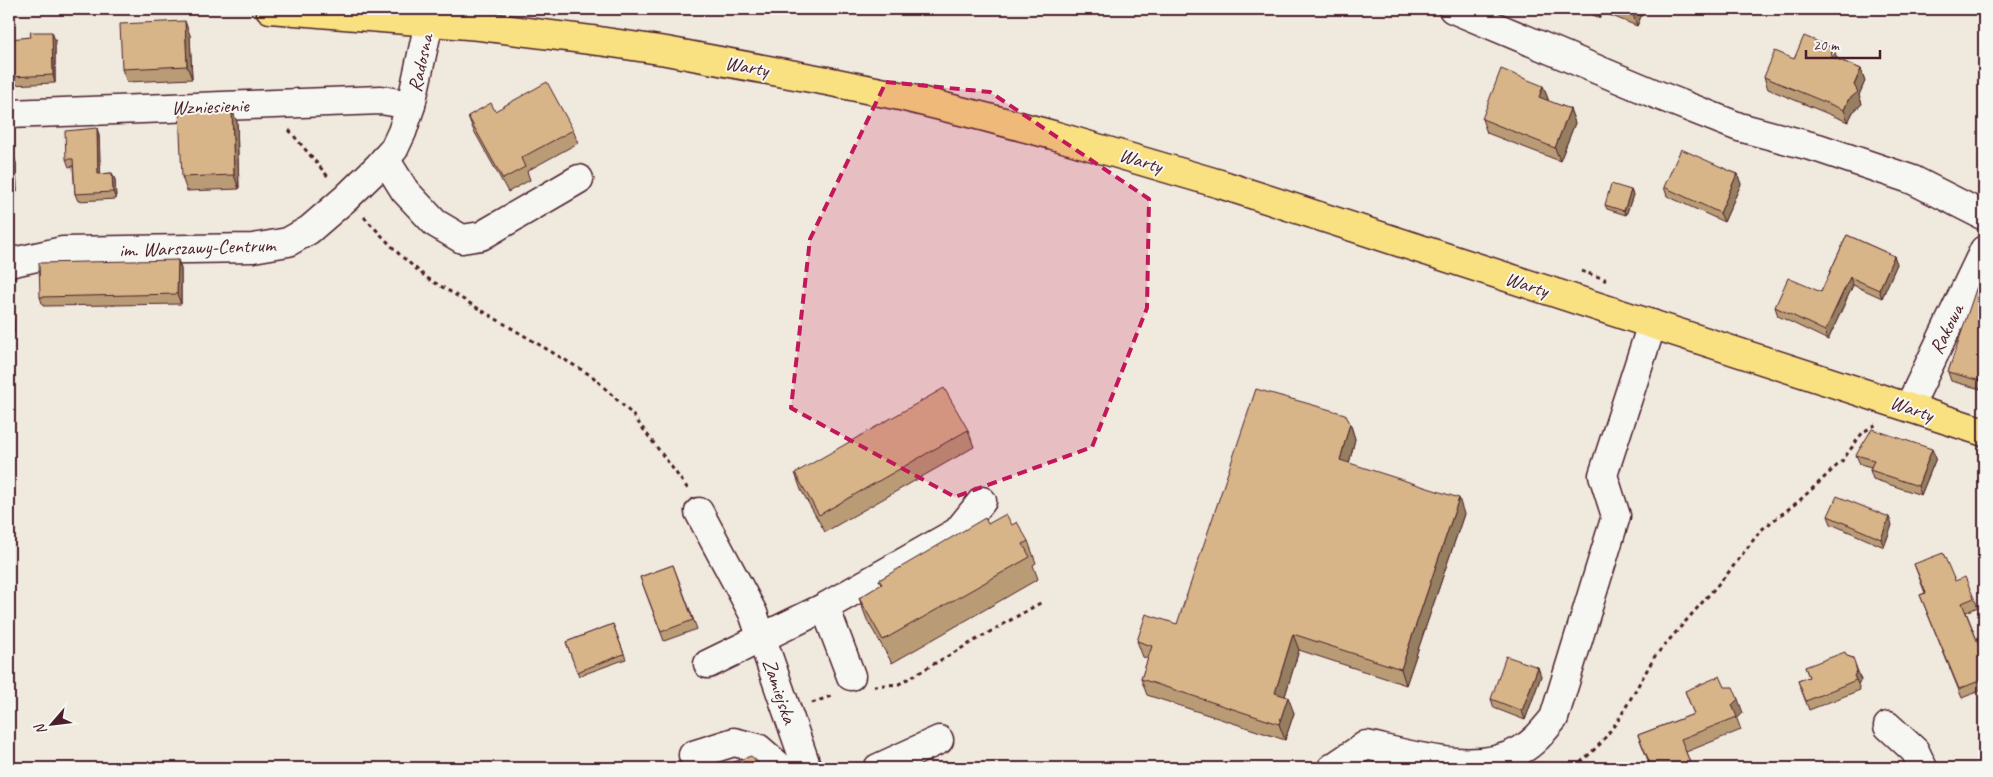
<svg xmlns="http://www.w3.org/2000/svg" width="1993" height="777" viewBox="0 0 1993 777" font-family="Caveat,sans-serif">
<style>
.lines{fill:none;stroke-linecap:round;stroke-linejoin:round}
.minor-casing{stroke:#4a1f2b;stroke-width:31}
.major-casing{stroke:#4a1f2b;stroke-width:31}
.path{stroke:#4a1f2b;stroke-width:3;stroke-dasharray:4 4;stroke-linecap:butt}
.minor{stroke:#f6f6f2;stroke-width:28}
.major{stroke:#f9e181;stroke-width:28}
.wall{fill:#b99c76;stroke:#4a1f2b}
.shaded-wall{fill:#967f60;stroke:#4a1f2b}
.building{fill:#d7b589;stroke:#4a1f2b}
.marked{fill:#c2185b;fill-opacity:0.2;stroke:#c2185b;stroke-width:4;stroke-dasharray:10 6;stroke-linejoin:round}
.labels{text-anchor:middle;stroke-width:4;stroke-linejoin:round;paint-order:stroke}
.street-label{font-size:20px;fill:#4a1f2b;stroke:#f6f6f2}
</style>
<rect width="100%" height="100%" fill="#f0e9dd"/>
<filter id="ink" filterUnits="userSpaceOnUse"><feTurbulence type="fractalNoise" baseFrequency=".02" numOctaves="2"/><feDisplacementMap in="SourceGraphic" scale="10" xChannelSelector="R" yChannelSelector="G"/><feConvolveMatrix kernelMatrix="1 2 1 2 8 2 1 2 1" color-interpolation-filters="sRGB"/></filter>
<g filter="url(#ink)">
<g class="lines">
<g class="minor-casing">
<g id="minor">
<polyline points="1453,9 1653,93 1739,127 1818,148 1913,180 1984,216"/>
<polyline points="9,114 381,100 411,105"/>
<polyline points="385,159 405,191 435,223 462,239 481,236 579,179"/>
<polyline points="9,263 63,251 253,248 288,242 309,230 346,198 378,167 394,149 402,132 411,105 429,22"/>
<polyline points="1909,407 1984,250"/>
<polyline points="699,512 753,613 807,768"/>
<polyline points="825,607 851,676"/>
<polyline points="708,664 825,607 957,532 982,501"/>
<polyline points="1888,726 1915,751 1923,768"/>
<polyline points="693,755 734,742 758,748 781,768"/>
<polyline points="878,768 939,740"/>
<path d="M1332 768 1366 745C1412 755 1477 776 1521 750 1535 742 1544 730 1554 718L1616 516 1603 475 1652 324"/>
</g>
</g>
<g class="major-casing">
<polyline id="major" points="270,9 480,26 599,41 666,51 827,81 900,96 981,116 1053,135 1220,184 1984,432"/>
</g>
<g class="path">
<polyline points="289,130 330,179"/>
<polyline points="364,217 400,255 427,278 592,376 632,414 688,489"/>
<polyline points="1581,271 1605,279 1604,282"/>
<polyline points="874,686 899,684 1042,602"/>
<polyline points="812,703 834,695"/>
<polyline points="1575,768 1601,743 1619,719 1655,656 1728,573 1761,530 1799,501 1842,461 1863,432 1877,424"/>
</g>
<use href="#minor" class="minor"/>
<use href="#major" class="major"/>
</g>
<g class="wall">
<polygon points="1579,9 1644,9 1637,26 1602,12 1600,18"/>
<polygon points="190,35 192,79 127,82 122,69"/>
<polygon points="9,39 55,40 55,83 9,85"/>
<polygon points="1794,59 1838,59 1861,69 1865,81 1859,95 1862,104 1853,112 1848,122 1768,89 1764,77"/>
<polygon points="1543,86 1548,99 1548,101 1570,109 1575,123 1560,161 1487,133 1482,119"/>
<polygon points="495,111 573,130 578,143 527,171 530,180 508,192 473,129 468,116"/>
<polygon points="237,122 239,189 187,191 182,177"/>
<polygon points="97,128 99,136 100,174 112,173 115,180 116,199 78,201 75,194 73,166 69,167 66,159"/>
<polygon points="9,154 13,154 16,163 17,192 9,192"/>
<polygon points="1737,174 1741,184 1724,222 1667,196 1664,187"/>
<polygon points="1631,190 1633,195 1626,215 1607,209 1605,205"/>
<polygon points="1847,235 1894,256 1897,264 1882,298 1853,285 1828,340 1778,316 1775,307 1821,292"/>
<polygon points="178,260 181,269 181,304 43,306 40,297"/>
<polygon points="1984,272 1984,390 1951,381 1948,372"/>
<polygon points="9,291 10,291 13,300 14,333 9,333"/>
<polygon points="1350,423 1355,439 1349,463 1464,514 1406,685 1299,650 1285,696 1294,713 1285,740 1147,695 1141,679 1148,659 1143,657 1137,641 1177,624"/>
<polygon points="968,430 974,447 825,532 801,490 795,473"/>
<polygon points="1856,455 1936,458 1921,495 1873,479 1870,470 1871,467 1860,464"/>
<polygon points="1828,516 1892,525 1884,547 1831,524"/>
<polygon points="988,524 1012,525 1028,541 1036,563 1033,565 1038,579 892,663 867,620 859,598 881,585 879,580"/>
<polygon points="1914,564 1955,581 1974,598 1978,607 1966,612 1984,658 1984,689 1962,698 1920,595 1925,593"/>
<polygon points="673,565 697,629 664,641 640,577"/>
<polygon points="613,624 626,659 579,676 566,642"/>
<polygon points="1847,656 1853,658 1861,680 1858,684 1860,690 1809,710 1798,681 1809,677 1805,667"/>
<polygon points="1541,676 1525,720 1494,708 1491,699"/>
<polygon points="1685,691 1743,713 1737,719 1741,730 1686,752 1692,768 1651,768 1638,735 1694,714"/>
</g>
<g class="shaded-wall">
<polygon points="1597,9 1601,9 1602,12 1600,18"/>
<polygon points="1634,9 1644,9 1637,26 1632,12"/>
<polygon points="185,21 190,35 192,79 187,66"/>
<polygon points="52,32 55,40 55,83 53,75"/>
<polygon points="1833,48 1838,60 1830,56"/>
<polygon points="1861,69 1865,81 1859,95 1862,104 1853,112 1848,122 1844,110"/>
<polygon points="1543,86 1548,99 1544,111 1539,97"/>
<polygon points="232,109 237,122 239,189 234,175"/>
<polygon points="1570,109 1575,123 1560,161 1555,148"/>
<polygon points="97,128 99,136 101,181 98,174"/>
<polygon points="13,154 16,163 17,192 14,182"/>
<polygon points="112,173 115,180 116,199 113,192"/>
<polygon points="1737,174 1741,184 1724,222 1720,213"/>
<polygon points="1631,190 1633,195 1626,215 1624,211"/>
<polygon points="1894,256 1897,264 1882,298 1879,290"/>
<polygon points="178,260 181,269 181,304 177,294"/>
<polygon points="1850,277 1853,285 1828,340 1825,331"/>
<polygon points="10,291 13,300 14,333 10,324"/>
<polygon points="1350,423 1355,439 1346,476 1340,460"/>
<polygon points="1932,449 1936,458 1921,495 1918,486"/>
<polygon points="1459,498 1464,514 1406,685 1401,669"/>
<polygon points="1889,517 1892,525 1884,547 1881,539"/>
<polygon points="1293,634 1299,650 1281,709 1275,693"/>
<polygon points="1538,667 1541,676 1525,720 1522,711"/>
<polygon points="1857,671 1861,680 1858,684 1854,676"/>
<polygon points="1288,697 1294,713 1285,740 1279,724"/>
<polygon points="1738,699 1743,713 1737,719 1732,705"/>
</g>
<g class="building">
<polygon points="1622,9 1634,9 1632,12"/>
<polygon points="185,21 187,66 122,69 120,24"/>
<polygon points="30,32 52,32 53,75 9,77 9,39 31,37"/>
<polygon points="1804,36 1833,48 1830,56 1861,69 1854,85 1858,92 1848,100 1844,110 1764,77 1775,51 1794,59"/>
<polygon points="1501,69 1543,86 1539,97 1570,109 1555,148 1482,119"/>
<polygon points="547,82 573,130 521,158 525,167 503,179 468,116 491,103 495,111"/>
<polygon points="232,109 234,175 182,177 179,111"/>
<polygon points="97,128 98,174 112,173 113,192 75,194 73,159 66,159 65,131"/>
<polygon points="1681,149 1737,174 1720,213 1664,187"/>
<polygon points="9,154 13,154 14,182 9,183"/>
<polygon points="1611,184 1631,190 1624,211 1605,205"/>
<polygon points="1847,235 1894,256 1879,290 1850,277 1825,331 1775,307 1788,278 1821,292"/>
<polygon points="178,260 177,294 40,297 39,263"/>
<polygon points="1984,272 1984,382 1948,372 1976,289"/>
<rect x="9" y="291" width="1" height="33"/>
<polygon points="944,388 968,430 819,515 795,473"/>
<polygon points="1256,389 1345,414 1350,423 1340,460 1459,498 1401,669 1293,634 1275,693 1288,697 1279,724 1141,679 1152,646 1137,641 1146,614 1177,624"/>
<polygon points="1872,429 1932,449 1918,486 1870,470 1874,460 1856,455"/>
<polygon points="1837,496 1889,517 1881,539 1828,516"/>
<polygon points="1006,514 1012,525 1017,522 1028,541 1023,544 1030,557 883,640 859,598 882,584 879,580 985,518 988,524"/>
<polygon points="1943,553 1955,581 1965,577 1974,598 1962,603 1984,658 1984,679 1959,689 1920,595 1926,593 1914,564"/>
<polygon points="673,565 693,620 661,632 640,577"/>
<polygon points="613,624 624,654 577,672 566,642"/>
<polygon points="1845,652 1847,656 1853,658 1857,671 1854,676 1856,680 1806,701 1798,681 1809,677 1805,667"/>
<polygon points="1506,656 1538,667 1522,711 1491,699"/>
<polygon points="1720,676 1725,687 1733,687 1738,699 1732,705 1737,717 1681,739 1692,768 1652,768 1638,735 1694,714 1685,691"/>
<polygon points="751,756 759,763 761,768 717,768"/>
</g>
</g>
<path class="marked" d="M886 82 990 92 1149 199 1147 308 1092 447 955 497 791 408 810 239Z"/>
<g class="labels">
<g class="street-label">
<text transform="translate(420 63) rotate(-78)" y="7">Radosna</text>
<text transform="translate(747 66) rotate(10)" y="7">Warty</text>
<text transform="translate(210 106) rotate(-2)" y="7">Wzniesienie</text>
<text transform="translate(1141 160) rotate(17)" y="7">Warty</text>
<text transform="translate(197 247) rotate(-2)" y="7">im. Warszawy-Centrum</text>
<text transform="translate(1527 284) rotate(18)" y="7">Warty</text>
<text transform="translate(1946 329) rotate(-64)" y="7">Rakowa</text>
<text transform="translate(1912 408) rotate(19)" y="7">Warty</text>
<text transform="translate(780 691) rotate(71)" y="7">Zamiejska</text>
</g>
</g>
<rect width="1993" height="777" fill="none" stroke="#f6f6f2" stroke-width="30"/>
<rect x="15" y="15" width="1963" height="747" fill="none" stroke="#4a1f2b" stroke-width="2" filter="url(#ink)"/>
<g transform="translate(52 724) rotate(242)" stroke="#f6f6f2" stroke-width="4" paint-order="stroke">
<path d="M0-4L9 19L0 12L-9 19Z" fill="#4a1f2b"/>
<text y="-8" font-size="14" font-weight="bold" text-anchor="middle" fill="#4a1f2b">N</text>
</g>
<path d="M1806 50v8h74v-8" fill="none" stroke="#4a1f2b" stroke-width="2.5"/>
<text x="1813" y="50" font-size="15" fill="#4a1f2b" stroke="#f6f6f2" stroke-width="4" paint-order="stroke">20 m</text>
</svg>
